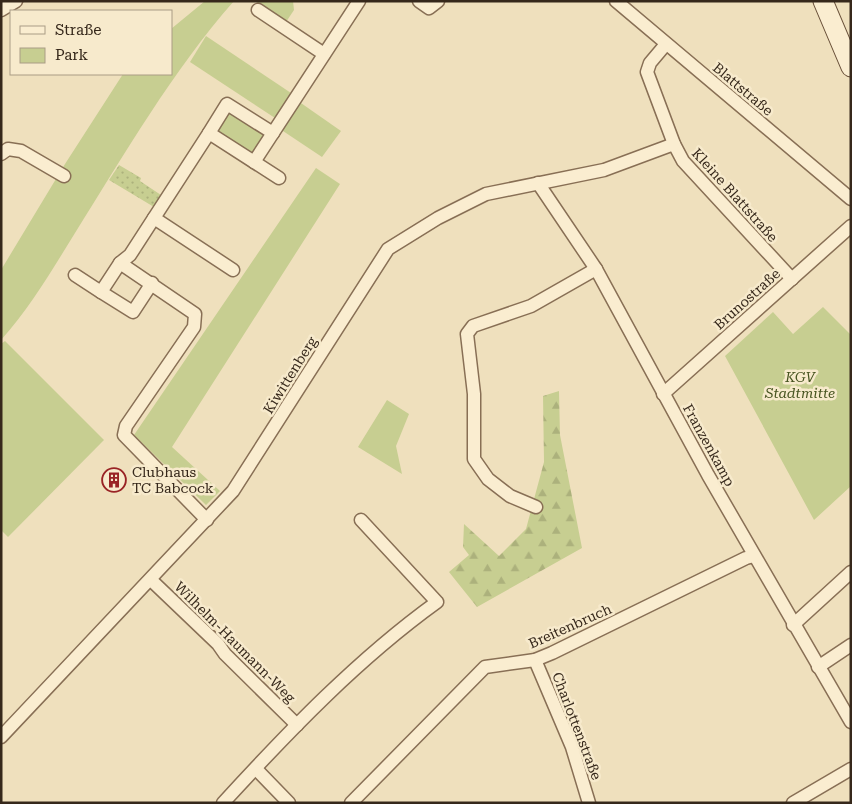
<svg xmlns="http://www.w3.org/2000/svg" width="852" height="804" viewBox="0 0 852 804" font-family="'Roboto Serif',serif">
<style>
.green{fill:#c7ce91}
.forest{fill:url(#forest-firs)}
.park{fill:url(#park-dots)}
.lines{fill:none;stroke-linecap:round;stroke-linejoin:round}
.street-casing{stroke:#886f55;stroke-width:15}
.secondary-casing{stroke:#695039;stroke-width:21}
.street{stroke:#faedd0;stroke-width:12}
.secondary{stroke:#faedd0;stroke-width:19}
.labels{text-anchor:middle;stroke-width:5;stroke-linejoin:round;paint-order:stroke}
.street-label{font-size:14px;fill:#36281b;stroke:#f7eacc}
.park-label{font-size:14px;font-style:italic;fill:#475420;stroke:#f7eacc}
.poi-label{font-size:14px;fill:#36281b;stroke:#f7eacc;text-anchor:start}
</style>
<defs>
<pattern id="forest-firs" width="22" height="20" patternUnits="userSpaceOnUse" patternTransform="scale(1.25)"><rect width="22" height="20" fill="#c7ce91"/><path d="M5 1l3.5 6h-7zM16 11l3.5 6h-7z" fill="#acb17c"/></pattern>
<pattern id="park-dots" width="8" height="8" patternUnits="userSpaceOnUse" patternTransform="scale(1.25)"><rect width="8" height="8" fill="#c7ce91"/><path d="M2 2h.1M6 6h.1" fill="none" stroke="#acb17c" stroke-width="1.8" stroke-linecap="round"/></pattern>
</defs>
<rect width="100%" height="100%" fill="#efe0bd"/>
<g class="green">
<path d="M205 1H234C173 70 124 155 75 233 52 270 30 308 1 340V270L65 164 123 74H171V29Z"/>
<polygon points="255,1 293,1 294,10 286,22"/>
<polygon points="206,36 294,95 275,118 190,62"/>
<polygon points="298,101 341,131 322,157 280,129"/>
<polygon points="231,111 263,133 265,137 253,154 217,133 226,113"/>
<polygon points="316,168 340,184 172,447 220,491 206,505 134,435"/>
<polygon points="823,307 851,335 851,486 814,520 725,356 773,312 793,334"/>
<polygon points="5,341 104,440 8,537 1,530 1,344"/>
<polygon points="387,400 409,414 396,446 402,474 358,447"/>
</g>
<polygon class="forest" points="559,391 560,435 582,548 477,607 449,572 469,555 463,547 464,524 499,556 526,529 544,462 543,396"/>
<polygon class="park" points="119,165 141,178 140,181 161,195 154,207 109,180"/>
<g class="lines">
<g class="street-casing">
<g id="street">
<polyline points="419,1 429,8 438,1"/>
<polyline points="616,1 851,199"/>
<polyline points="1,10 16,1"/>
<polyline points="258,10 324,54"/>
<polyline points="666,44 650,63 647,72 674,144 683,161 792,279"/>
<polyline points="209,133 227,104 273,133"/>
<polyline points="1,154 8,149 21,151 64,176"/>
<polyline points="254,162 359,1"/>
<polyline points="538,183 596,269 708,475 851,722"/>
<polyline points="154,218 233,270"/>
<polyline points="120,263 101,292 133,312 152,283"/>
<polyline points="75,275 101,292"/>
<polyline points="663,394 851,226"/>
<polyline points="536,507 510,496 488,479 474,459 474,394 467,334 473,326 531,306 596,269"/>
<polyline points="207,520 124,435 126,426 194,327 195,314 120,263 130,255 209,133 279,178"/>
<polyline points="151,580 218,644 225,654 297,725"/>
<polyline points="793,625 851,572"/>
<polyline points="535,660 572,747 589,803"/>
<polyline points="818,667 851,645"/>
<polyline points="1,737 233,491 388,249 438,218 486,194 604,170 674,144"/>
<polyline points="256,769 289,803"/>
<path d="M223 803C289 731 358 659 437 602L361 520"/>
<polyline points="351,803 485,667 535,660 552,653 746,558 754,556"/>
<polyline points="793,803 851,769"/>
</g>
</g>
<g class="secondary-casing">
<polyline id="secondary" points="823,1 851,67"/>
</g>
<use href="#street" class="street"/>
<use href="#secondary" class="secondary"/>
</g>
<defs>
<g id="building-ring" transform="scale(1.25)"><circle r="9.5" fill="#f7eacc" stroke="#992325" stroke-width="1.5"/><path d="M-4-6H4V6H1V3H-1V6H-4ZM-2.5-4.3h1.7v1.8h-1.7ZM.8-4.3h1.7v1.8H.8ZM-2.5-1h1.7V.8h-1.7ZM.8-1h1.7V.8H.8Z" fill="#992325"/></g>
</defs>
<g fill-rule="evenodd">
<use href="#building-ring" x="114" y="480"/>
</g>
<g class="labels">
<g class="street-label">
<text transform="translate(743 89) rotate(40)" y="5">Blattstraße</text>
<text transform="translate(735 195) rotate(48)" y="5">Kleine Blattstraße</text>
<text transform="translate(747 299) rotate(-42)" y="5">Brunostraße</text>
<text transform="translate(290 375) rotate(-58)" y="5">Kiwittenberg</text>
<text transform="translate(709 445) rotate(61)" y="5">Franzenkamp</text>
<text transform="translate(570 626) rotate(-24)" y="5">Breitenbruch</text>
<text transform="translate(235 642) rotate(45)" y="5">Wilhelm-Haumann-Weg</text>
<text transform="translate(577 726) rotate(69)" y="5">Charlottenstraße</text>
</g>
<g class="park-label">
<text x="800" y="382">KGV<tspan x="800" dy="16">Stadtmitte</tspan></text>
</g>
<g class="poi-label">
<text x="132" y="477">Clubhaus<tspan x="132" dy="16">TC Babcock</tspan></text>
</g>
</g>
<rect width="852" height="804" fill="none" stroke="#36281b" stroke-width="5"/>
<rect x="10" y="10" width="162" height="65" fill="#f7eacc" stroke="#aa9c85"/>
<rect x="20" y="26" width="25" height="8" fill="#faedd0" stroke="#aa9c85"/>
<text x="55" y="35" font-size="15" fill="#36281b">Straße</text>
<rect x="20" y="48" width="25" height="15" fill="#c7ce91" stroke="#aa9c85"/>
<text x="55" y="60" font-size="15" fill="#36281b">Park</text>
</svg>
